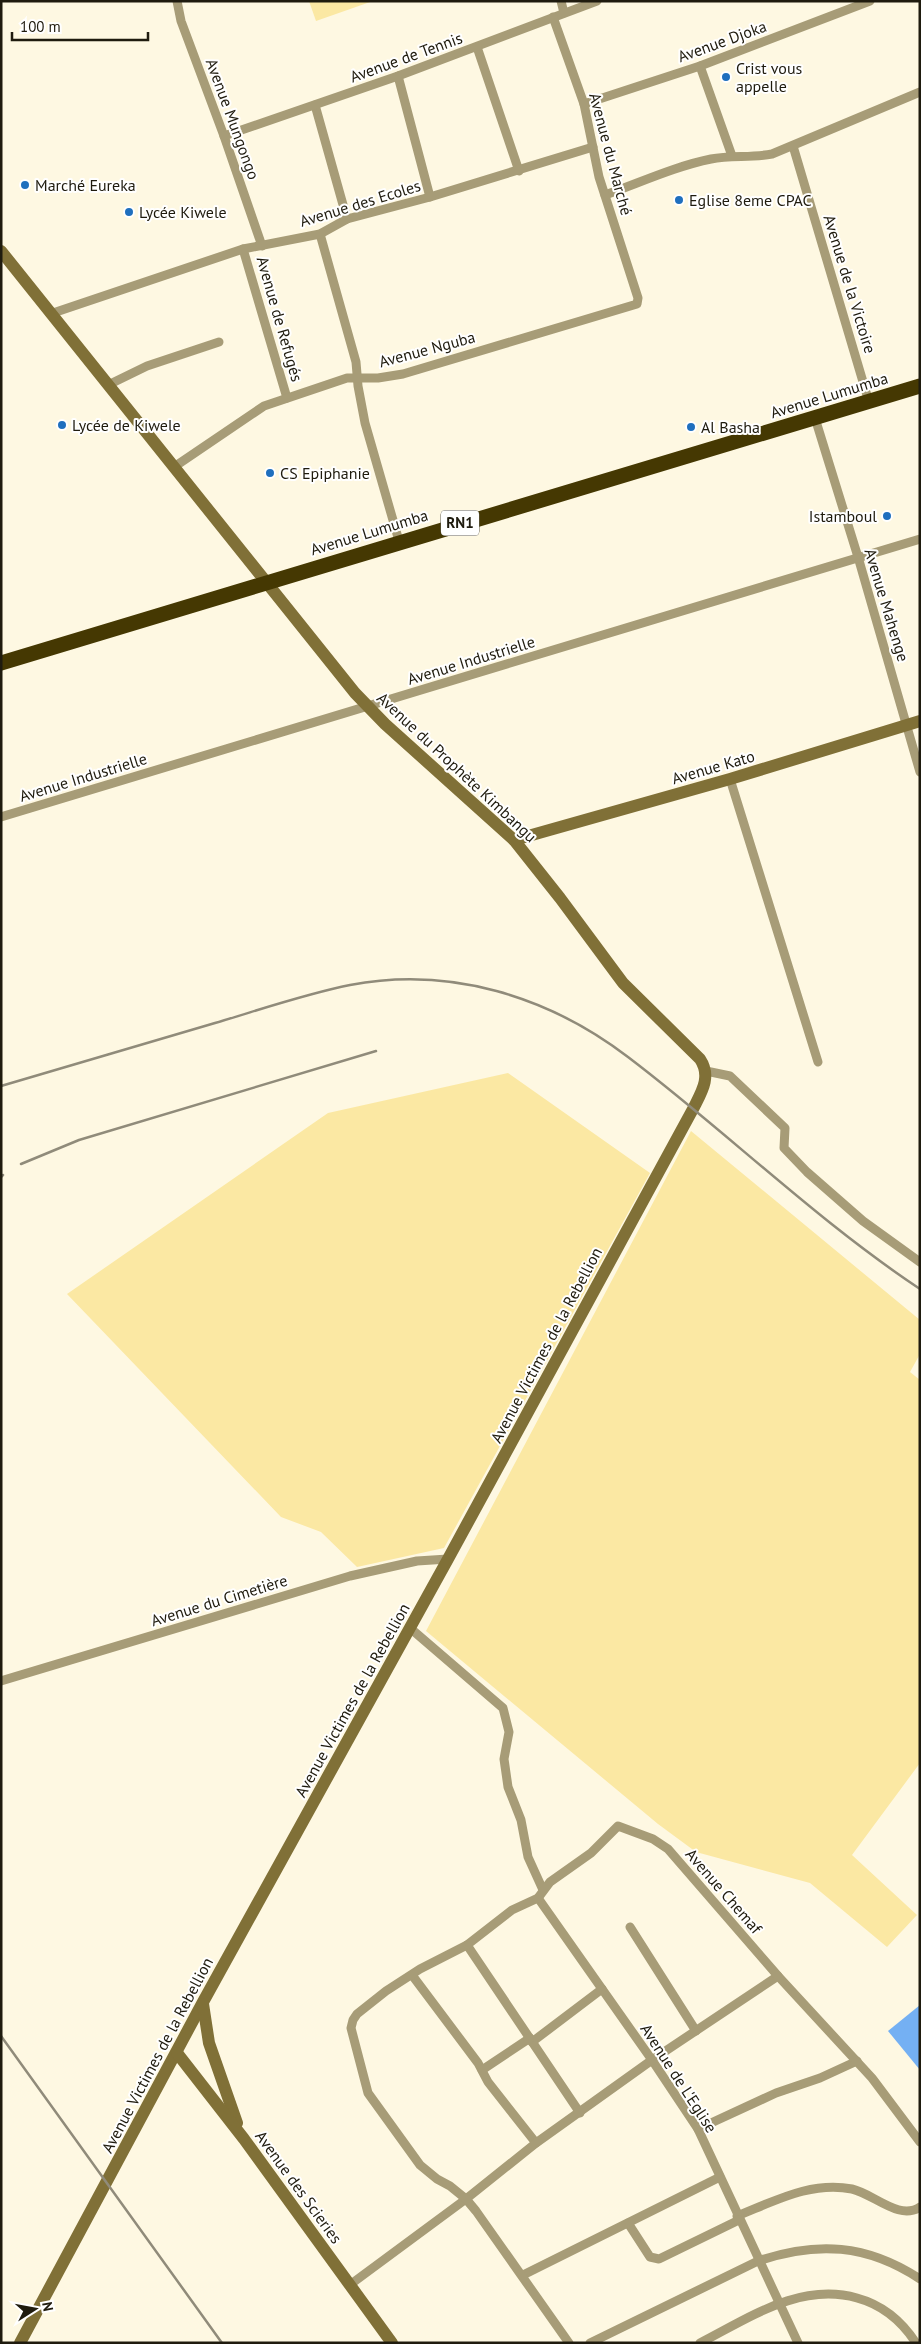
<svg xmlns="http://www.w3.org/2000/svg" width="921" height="2344" viewBox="0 0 921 2344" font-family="'PT Sans',sans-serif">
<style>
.green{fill:#fbe8a3}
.water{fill:#74b0f3}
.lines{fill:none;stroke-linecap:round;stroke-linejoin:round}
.street{stroke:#a79c77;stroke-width:9}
.secondary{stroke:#807037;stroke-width:12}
.highway{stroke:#453802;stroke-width:15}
.rail{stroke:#908b7a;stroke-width:2.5}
.poi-dot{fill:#1f6fbe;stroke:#fff;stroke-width:2}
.labels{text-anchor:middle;stroke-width:4;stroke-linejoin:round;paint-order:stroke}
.shield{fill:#fff;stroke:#625f56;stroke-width:1}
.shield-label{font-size:15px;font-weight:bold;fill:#1f1b0e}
.street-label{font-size:16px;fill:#1f1b0e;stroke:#fff}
.poi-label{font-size:16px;fill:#1f1b0e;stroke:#fff;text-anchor:start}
</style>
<rect width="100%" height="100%" fill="#fef8e2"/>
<g class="green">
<polygon points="309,1 373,1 316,21"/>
<polygon points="508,1073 650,1173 444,1548 357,1567 321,1532 281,1517 67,1294 328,1113"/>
<polygon points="691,1131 920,1320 920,1354 910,1372 920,1380 920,1763 852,1855 917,1915 887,1947 810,1883 696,1852 658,1824 426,1631"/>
</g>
<polygon class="water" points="920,2005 920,2070 888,2031"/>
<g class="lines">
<g class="street">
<polyline points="177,1 181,21 224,136 262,246"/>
<polyline points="561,1 564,13"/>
<polyline points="477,47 519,171"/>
<polyline points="700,66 732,156"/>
<polyline points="398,76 430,197"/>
<polyline points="584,104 700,66 870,1"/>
<polyline points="315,105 347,219"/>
<polyline points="224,136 398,76 597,1"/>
<polyline points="793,146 869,402"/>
<path d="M605 195C639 183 676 166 711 159 731 155 751 158 772 154L920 92"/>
<polyline points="320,234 356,362 358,386 365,423 399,541"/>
<polyline points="243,249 287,398"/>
<polyline points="50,314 243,249 320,234 347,219 430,197 593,147"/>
<polyline points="108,385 147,366 219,342"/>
<polyline points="815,418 858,557 920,772"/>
<polyline points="174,467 264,406 347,378 378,378 403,374 637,304 638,298 599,177 584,104 553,17"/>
<polyline points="730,779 818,1062"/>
<polyline points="1,817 920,539"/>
<polyline points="706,1071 730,1076 785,1128 784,1148 807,1172 863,1221 920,1262"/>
<polyline points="410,1628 503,1708 509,1732 504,1759 508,1787 521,1820 528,1857 543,1890"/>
<polyline points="1,1681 350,1576 417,1561 448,1559"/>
<polyline points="538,1898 652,2060 698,2129 798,2343"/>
<polyline points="630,1927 696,2031"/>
<polyline points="467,1945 580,2113"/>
<polyline points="412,1975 478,2063 488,2082 536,2143"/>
<polyline points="532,2042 602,1989"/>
<polyline points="482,2070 530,2038"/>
<polyline points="698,2129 776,2093 820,2078 857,2061"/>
<path d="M737 2216C775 2201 811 2181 852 2189 874 2194 899 2221 920 2207"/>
<polyline points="628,2223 650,2257 659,2259 739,2220"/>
<polyline points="523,2275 720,2177"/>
<polyline points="351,2284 466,2199 536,2143 652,2060 778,1976"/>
<polyline points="569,2343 476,2211 466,2199 450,2186 437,2179 420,2165 368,2093 351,2028 353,2020 357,2014 386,1991 420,1969 467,1945 512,1910 538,1898 550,1882 591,1853 618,1826 653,1839 668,1849 778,1976 872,2078 920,2142"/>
<path d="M590 2343 758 2261C817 2241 867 2244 920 2279"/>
<path d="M700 2343C749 2318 800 2282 857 2298 883 2305 901 2320 916 2343"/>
</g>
<g class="secondary">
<path d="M1 251 355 693 385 724 514 840 560 898 623 983 700 1059C712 1077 701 1093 693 1109L448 1559 203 2002 20 2343"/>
<polyline points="514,840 730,779 920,721"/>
<polyline points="203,2004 209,2043 237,2123"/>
<polyline points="177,2053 244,2139 392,2343"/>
</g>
<polyline class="highway" points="1,663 920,386"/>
<g class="rail">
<path d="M1 1086C72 1065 144 1044 215 1023 259 1010 305 994 350 985 450 966 548 996 628 1057 727 1132 816 1220 920 1289"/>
<polyline points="21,1164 79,1140 376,1051"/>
<polyline points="1,1177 3,1175"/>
<polyline points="1,2036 222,2343"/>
</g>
</g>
<g class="poi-dot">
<circle cx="726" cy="77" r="5"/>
<circle cx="25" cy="185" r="5"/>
<circle cx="679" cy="200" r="5"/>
<circle cx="129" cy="212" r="5"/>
<circle cx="62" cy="425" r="5"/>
<circle cx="691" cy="427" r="5"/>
<circle cx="270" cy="473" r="5"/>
<circle cx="887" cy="516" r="5"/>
</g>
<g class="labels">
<rect class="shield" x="441" y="510.5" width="38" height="25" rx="4"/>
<g class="shield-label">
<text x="460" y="528">RN1</text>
</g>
<g class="street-label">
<text transform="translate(722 41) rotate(-20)" y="6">Avenue Djoka</text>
<text transform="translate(406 57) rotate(-20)" y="6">Avenue de Tennis</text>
<text transform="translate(233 119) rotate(70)" y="6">Avenue Mungongo</text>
<text transform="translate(611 154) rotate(75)" y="6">Avenue du Marché</text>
<text transform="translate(360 203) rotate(-17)" y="6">Avenue des Ecoles</text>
<text transform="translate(850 284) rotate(73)" y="6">Avenue de la Victoire</text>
<text transform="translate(280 319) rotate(74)" y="6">Avenue de Refugés</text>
<text transform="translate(427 349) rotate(-15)" y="6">Avenue Nguba</text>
<text transform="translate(829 395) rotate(-17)" y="6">Avenue Lumumba</text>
<text transform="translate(369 532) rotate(-17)" y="6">Avenue Lumumba</text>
<text transform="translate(887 605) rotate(73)" y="6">Avenue Mahenge</text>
<text transform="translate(471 660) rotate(-17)" y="6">Avenue Industrielle</text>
<text transform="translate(457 767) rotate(43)" y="6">Avenue du Prophète Kimbangu</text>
<text transform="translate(713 767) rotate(-16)" y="6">Avenue Kato</text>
<text transform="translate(83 777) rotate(-17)" y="6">Avenue Industrielle</text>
<text transform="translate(546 1345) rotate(-62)" y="6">Avenue Victimes de la Rebellion</text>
<text transform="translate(219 1600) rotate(-17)" y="6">Avenue du Cimetière</text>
<text transform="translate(352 1700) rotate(-61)" y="6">Avenue Victimes de la Rebellion</text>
<text transform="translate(724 1891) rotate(49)" y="6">Avenue Chemaf</text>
<text transform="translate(157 2055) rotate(-62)" y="6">Avenue Victimes de la Rebellion</text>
<text transform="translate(679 2078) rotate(57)" y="6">Avenue de L'Eglise</text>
<text transform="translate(299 2187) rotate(54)" y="6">Avenue des Scieries</text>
</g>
<g class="poi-label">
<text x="736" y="74">Crist vous<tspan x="736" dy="18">appelle</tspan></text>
<text x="35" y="191">Marché Eureka</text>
<text x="689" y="206">Eglise 8eme CPAC</text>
<text x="139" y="218">Lycée Kiwele</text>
<text x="72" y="431">Lycée de Kiwele</text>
<text x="701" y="433">Al Basha</text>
<text x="280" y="479">CS Epiphanie</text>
<text x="877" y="522" text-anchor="end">Istamboul</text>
</g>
</g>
<rect width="921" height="2344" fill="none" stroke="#1f1b0e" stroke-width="5"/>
<g transform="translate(35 2309) rotate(79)" stroke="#ffffff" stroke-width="4" paint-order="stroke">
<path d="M0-4L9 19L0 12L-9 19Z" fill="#1f1b0e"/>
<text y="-8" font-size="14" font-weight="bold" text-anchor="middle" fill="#1f1b0e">N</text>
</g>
<path d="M12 32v8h136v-8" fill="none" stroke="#1f1b0e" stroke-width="2.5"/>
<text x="20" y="32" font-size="15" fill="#1f1b0e" stroke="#ffffff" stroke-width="4" paint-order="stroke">100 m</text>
</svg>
